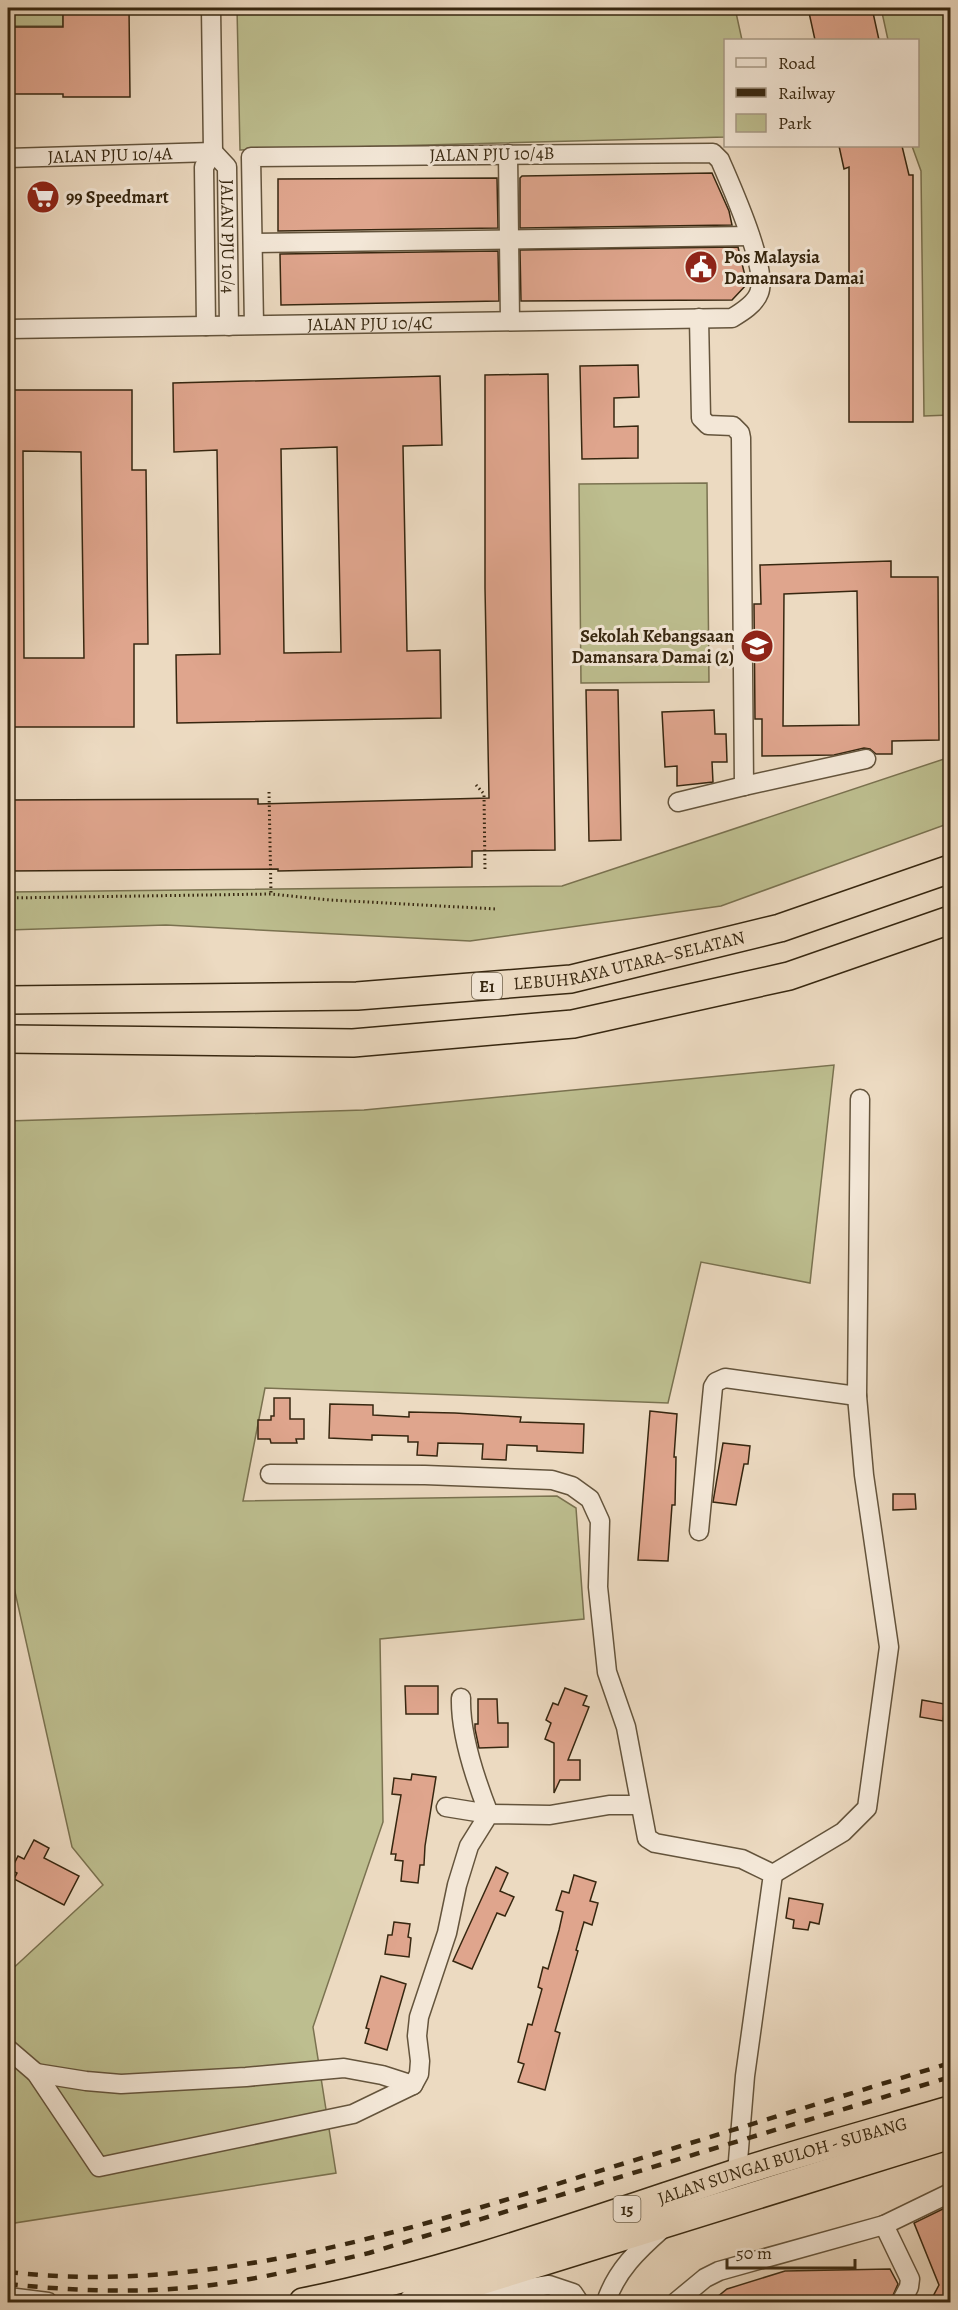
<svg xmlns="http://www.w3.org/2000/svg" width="958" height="2310" viewBox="0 0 958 2310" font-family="Alegreya,serif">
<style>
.green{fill:#bdbe8f;stroke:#7a7250;stroke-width:1.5}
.building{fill:#dfa58d;stroke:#372710;stroke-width:1.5;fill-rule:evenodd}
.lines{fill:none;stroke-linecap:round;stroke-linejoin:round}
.minor-casing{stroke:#64543c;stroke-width:21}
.highway-casing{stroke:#372710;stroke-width:30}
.path{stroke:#372710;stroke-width:3;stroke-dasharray:1.5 3;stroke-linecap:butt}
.minor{stroke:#f3e7d7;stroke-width:18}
.highway{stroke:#ecdac1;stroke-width:27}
.rail{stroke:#372710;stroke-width:4.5;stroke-dasharray:10 10;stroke-linecap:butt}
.labels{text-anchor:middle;stroke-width:6;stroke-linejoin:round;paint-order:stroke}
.shield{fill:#f3e7d7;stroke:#6f614c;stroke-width:1.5}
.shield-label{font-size:16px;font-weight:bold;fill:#372710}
.street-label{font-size:18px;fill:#372710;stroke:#f3e7d7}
.poi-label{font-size:18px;font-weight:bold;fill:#372710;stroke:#f3e7d7;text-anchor:start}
</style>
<rect width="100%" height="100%" fill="#ecdac1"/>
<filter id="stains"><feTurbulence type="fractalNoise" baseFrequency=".00333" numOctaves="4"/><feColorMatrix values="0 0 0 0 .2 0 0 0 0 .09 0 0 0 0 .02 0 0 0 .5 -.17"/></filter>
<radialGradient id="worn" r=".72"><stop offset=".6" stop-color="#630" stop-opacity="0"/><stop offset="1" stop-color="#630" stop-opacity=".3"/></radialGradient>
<g class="green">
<rect x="8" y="8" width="55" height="18"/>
<polygon points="237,8 735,8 742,40 726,40 725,137 240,150"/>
<polygon points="881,8 950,8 950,415 924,416 921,171 912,146 918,146 918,40 888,40"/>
<polygon points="707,483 709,682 581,683 579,484"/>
<polygon points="950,757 950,823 721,906 470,941 166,925 8,930 8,892 562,886"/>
<polygon points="834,1065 810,1283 701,1262 668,1403 265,1388 243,1501 557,1496 576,1508 584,1619 380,1639 383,1822 313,2027 336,2173 8,2224 8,1973 103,1885 72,1847 11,1574 8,1574 8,1121 364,1110"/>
</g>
<g class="building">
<polygon points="63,8 129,8 130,97 63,97 63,94 8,94 8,27 63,27"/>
<polygon points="808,8 872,8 879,40 815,40"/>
<polygon points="839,146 902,146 909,175 913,175 913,422 849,422 849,167 844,169"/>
<polygon points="712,173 729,211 732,225 520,228 520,178 522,176"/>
<polygon points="497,178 498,228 278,231 278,179"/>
<polygon points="738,247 747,284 732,300 521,301 520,250"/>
<polygon points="498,251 499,301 281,305 280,254"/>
<polygon points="638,365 639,397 614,398 614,427 638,426 638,458 582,459 580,366"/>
<polygon points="548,374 555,850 472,851 472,867 278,871 278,869 8,871 8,800 258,799 258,804 489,798 485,588 485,375"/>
<path d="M440 376 442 445 403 446 407 651 440 650 441 718 177 723 176 655 220 654 217 450 174 452 173 383ZM337 447 341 652 284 653 281 449Z"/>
<path d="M8 390H132V470H146L148 644H134V727H8ZM23 451 81 452 84 658H24Z"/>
<path d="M891 561V577H938L939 740 892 741V754H876L870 749 864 748 834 755 762 756V719H755L754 604H761L760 565ZM857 591 859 725 783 726 784 594Z"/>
<polygon points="586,690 618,690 621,840 589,841"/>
<polygon points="714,710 715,734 726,734 727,762 712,762 713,782 677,786 677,766 665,767 662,712"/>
<polygon points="274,1398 290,1398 290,1419 304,1419 304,1439 296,1439 297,1443 271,1443 270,1439 258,1439 258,1420 271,1420 271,1416 274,1416"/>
<polygon points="330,1404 373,1405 373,1415 409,1417 409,1412 455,1413 521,1417 520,1422 584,1424 583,1453 537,1451 537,1446 507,1445 506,1460 482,1459 483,1444 438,1443 437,1456 417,1455 418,1442 408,1442 408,1436 372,1435 372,1440 329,1438"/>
<polygon points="650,1411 677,1414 674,1457 676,1457 675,1505 672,1505 668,1561 638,1560"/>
<polygon points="723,1443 750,1446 748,1464 744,1464 736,1505 713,1502"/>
<polygon points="893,1494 915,1494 916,1509 893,1510"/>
<polygon points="405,1686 438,1686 438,1714 406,1714"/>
<polygon points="565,1688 587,1696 583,1705 589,1707 568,1760 580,1760 580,1780 560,1780 554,1793 554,1743 545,1739 551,1723 546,1720 553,1703 558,1705"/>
<polygon points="478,1699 497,1699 498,1723 508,1723 508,1747 479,1748 475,1729 475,1724 478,1724"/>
<polygon points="922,1700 945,1704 943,1721 920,1717"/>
<polygon points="412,1774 436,1777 425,1846 424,1865 420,1865 418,1883 401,1881 403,1861 395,1860 396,1854 391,1854 401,1795 392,1794 394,1778 411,1780"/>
<polygon points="34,1840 49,1848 44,1858 79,1876 64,1905 14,1879 17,1873 11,1870 18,1856 24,1859"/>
<polygon points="496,1867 508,1873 500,1891 514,1897 505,1916 497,1913 472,1969 453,1961"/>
<polygon points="574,1875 596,1882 590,1901 598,1903 592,1925 584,1922 576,1950 578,1951 555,2031 560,2033 545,2090 518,2082 524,2064 518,2062 528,2024 532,2025 542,1989 538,1987 543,1967 548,1969 559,1930 563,1912 556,1910 562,1891 569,1893"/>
<polygon points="789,1898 823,1904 819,1924 810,1922 808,1930 793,1928 794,1920 786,1918"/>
<polygon points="394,1922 410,1924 408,1937 411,1938 409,1957 385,1954 388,1935 392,1935"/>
<polygon points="381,1976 406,1984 387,2050 365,2043 369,2029 366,2028"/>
<polygon points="951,2205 951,2302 930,2302 939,2285 914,2223"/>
<polygon points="890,2269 898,2284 890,2302 711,2302 727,2289 785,2271"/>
</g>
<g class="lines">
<g class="minor-casing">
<g id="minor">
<path id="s1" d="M213 152 227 167 229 326"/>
<polyline points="508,154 510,321"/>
<path id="s2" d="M8 158 213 152"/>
<polyline points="253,243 750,236"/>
<polyline points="206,326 204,167 213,152 211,8"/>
<path id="s3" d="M8 329 732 318C742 312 755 304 759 293 769 269 731 186 720 160L713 153 251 157 254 325"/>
<polyline points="744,786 866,759"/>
<polyline points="678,802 744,786 741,438 740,433 733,426 708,425 701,418 699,318"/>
<polyline points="270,1474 425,1475 552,1480 572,1486 590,1499 600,1521 598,1587 607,1672 626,1727 647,1838 655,1843 742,1859 773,1874 745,2076 737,2173"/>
<polyline points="699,1531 713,1387 716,1382 725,1378 857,1396"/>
<path d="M446 1807 489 1814C476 1781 460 1733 461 1698"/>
<polyline points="773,1874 843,1832 867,1808 889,1647 864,1475 857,1396 860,1099"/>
<polyline points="8,2049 36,2073 99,2167 353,2114 413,2085 419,2074 420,2061 417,2036 419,2017 447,1933 457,1885 469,1846 489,1814 550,1815 609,1805 639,1805"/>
<polyline points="36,2073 86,2081 121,2084 246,2077 344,2068 382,2075 413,2085"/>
<polyline points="884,2225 910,2279 909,2287 901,2302"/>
<polyline points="8,2297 48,2302"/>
<polyline points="481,2302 522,2289 549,2285 573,2293 579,2302"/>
<path d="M606 2302C616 2271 638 2250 662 2229"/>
<polyline points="676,2302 705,2278 719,2271 884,2225 950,2193"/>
</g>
</g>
<g class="highway-casing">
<g id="highway">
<path id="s4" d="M8 1000 357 996 571 979 780 928 950 869"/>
<polyline points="8,1039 353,1043 573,1024 789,976 950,920"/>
<path id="s5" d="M303 2302C450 2272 591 2221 733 2174 805 2151 878 2131 950 2110"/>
<polyline points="413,2302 950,2135"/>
</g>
</g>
<g class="path">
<polyline points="476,785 484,794 485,871"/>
<polyline points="269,792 271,894"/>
<polyline points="8,898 271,894 330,900 497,909"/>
</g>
<use href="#minor" class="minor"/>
<use href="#highway" class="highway"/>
<g class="rail">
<path d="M8 2272C205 2295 400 2233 586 2175 708 2138 829 2100 950 2063"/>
<path d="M8 2284C73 2291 147 2294 212 2285 265 2278 317 2265 369 2253L950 2077"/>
</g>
</g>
<defs>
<g id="supermarket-disc" transform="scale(1.725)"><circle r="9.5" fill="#8f2418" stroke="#f3e7d7"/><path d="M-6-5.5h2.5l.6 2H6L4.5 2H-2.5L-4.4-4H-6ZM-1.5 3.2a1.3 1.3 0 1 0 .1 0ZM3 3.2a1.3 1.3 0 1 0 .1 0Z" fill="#fff"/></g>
<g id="civic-disc" transform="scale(1.725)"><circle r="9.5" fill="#8f2418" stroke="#f3e7d7"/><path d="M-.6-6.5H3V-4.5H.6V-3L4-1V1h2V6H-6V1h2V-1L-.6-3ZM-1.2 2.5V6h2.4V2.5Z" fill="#fff"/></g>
<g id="school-disc" transform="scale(1.725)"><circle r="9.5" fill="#8f2418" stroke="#f3e7d7"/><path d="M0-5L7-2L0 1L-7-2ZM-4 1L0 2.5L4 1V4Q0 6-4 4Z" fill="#fff"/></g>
</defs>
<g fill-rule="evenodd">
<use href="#supermarket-disc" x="43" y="197"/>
<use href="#civic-disc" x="701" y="267"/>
<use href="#school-disc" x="757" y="646"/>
</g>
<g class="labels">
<g class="shield">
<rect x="472" y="973" width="30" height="26" rx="4.5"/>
<rect x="613.5" y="2196" width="27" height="26" rx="4.5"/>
</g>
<g class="shield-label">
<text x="487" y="992">E1</text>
<text x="627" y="2215">15</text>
</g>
<g class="street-label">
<text transform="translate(492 154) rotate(-1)" y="6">JALAN PJU 10/4B</text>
<text dy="6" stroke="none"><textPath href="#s2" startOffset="102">JALAN PJU 10/4A</textPath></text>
<text dy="6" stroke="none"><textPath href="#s1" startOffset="90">JALAN PJU 10/4</textPath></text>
<text dy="6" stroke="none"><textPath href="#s3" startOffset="362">JALAN PJU 10/4C</textPath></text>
<text dy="6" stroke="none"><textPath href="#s4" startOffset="624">LEBUHRAYA UTARA–SELATAN</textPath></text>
<text dy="6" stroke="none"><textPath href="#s5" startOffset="500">JALAN SUNGAI BULOH - SUBANG</textPath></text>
</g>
<g class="poi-label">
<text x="66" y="203">99 Speedmart</text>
<text x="724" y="263">Pos Malaysia<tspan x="724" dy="21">Damansara Damai</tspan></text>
<text x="734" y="642" text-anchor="end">Sekolah Kebangsaan<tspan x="734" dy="21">Damansara Damai (2)</tspan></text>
</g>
</g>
<rect width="958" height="2310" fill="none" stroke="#ecdac1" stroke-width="30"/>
<rect x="9" y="9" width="940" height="2292" fill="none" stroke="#372710" stroke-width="3"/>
<rect x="15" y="15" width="928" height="2280" fill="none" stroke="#372710" stroke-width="1.5"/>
<rect x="724" y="39" width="195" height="108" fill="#f3e7d7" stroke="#a89a87" stroke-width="1.5"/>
<rect x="736" y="58" width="30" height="9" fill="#f3e7d7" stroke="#a89a87" stroke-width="1.5"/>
<text x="778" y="69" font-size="18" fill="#372710">Road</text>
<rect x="736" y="88" width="30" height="9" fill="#372710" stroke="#a89a87" stroke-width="1.5"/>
<text x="778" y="99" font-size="18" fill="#372710">Railway</text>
<rect x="736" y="114" width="30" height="18" fill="#bdbe8f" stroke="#a89a87" stroke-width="1.5"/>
<text x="778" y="129" font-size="18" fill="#372710">Park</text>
<path d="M727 2259v9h128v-9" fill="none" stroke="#372710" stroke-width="3"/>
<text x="736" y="2259" font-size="18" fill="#372710" stroke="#f3e7d7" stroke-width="4.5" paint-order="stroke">50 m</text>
<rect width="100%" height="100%" filter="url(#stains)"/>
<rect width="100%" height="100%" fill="url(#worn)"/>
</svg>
